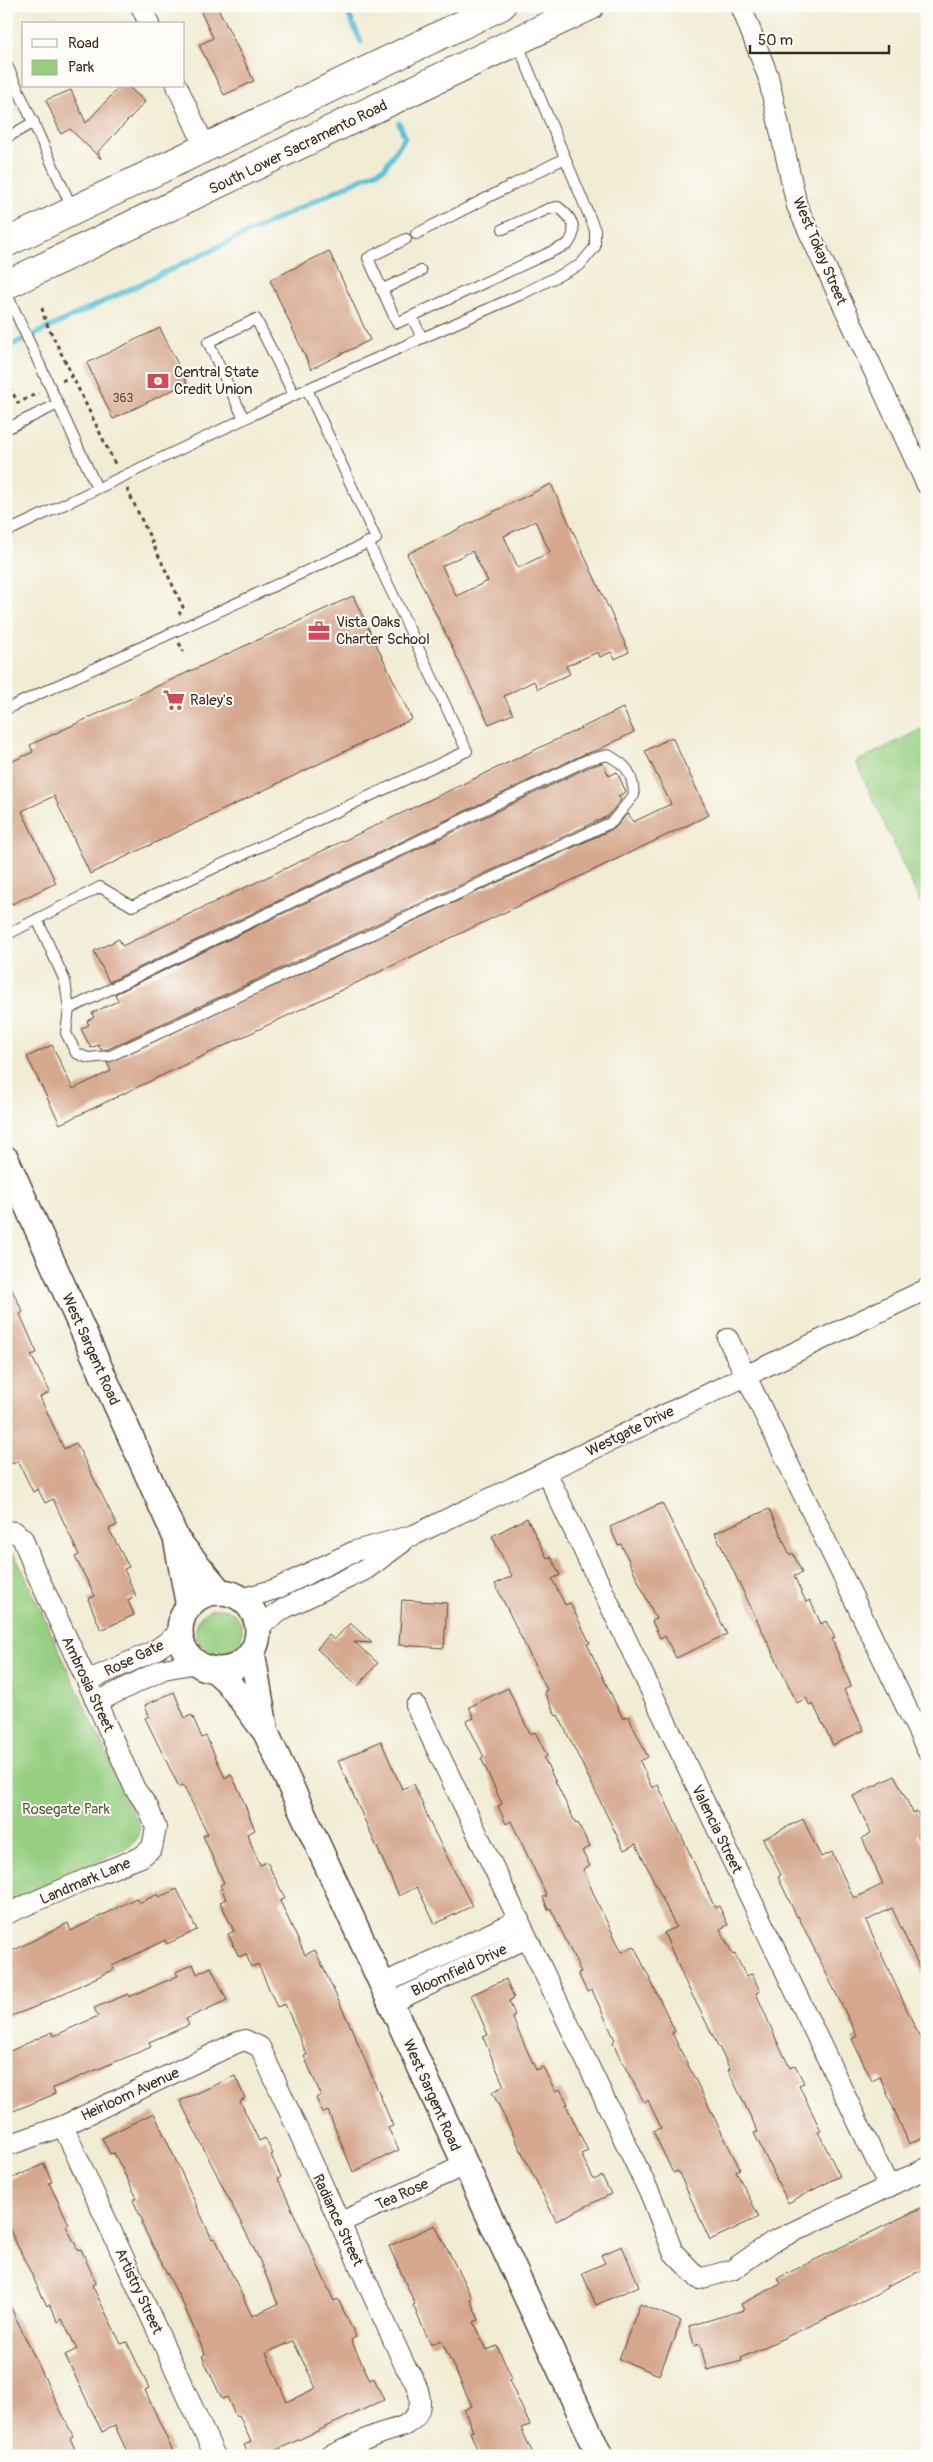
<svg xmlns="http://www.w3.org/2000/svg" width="933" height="2462" viewBox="0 0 933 2462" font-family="Pangolin,sans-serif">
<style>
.green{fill:#95ce81;stroke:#687c50}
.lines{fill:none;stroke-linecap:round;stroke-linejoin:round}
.stream{stroke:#5bc1d9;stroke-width:5.5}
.building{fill:#d5a78e;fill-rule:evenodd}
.service-casing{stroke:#564739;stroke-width:12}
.minor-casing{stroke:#564739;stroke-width:22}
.tertiary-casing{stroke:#564739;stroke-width:28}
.secondary-casing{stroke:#564739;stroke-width:30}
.path{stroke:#564739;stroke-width:3;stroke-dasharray:4 4;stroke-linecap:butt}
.service{stroke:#fff;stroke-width:10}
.minor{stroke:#fff;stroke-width:20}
.tertiary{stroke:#fff;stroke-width:25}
.secondary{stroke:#fff;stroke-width:28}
.labels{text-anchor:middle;stroke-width:4;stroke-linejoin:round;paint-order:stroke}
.number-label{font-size:12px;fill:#62493a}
.street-label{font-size:15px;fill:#3b2a1e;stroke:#fdfcf7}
.poi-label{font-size:15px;fill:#3b2a1e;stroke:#fdfcf7;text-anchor:start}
.park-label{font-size:15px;fill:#565b3c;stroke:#fdfcf7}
</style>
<rect width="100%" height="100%" fill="#fdfcf7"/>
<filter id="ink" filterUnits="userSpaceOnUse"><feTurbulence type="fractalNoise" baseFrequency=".02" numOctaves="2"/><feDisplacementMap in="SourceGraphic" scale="10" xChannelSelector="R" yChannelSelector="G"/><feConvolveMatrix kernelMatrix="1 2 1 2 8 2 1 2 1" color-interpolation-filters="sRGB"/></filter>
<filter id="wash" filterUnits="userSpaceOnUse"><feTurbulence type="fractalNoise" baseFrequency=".0096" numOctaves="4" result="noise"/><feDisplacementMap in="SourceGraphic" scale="20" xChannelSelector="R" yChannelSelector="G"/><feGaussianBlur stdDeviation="1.12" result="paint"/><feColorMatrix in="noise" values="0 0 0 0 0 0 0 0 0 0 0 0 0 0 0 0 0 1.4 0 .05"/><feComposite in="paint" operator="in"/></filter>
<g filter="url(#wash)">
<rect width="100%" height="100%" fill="#f1ecd4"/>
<g class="green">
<polygon points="927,726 927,917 856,762"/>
<polygon points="6,1552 14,1555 20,1565 140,1827 136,1840 130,1846 6,1904"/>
<circle cx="219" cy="1631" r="23"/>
</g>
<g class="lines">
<g class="stream">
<polyline points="345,6 361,42"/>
<polyline points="6,348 384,168 405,137 399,123"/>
</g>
</g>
<g id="blocks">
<g class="building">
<polygon points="198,6 217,6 254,81 224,95 199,45 213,38"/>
<polygon points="120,86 128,86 145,102 98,152 101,159 70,129 61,134 46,100 71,90 86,123"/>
<polygon points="329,251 370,340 311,369 270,280"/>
<polygon points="160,328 187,383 113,419 87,363"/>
<path d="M551 484 629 652 615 659 611 652 600 657 598 652 566 666 570 674 538 689 534 681 504 696 513 714 489 724 407 554ZM535 521 550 552 518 568 504 536ZM472 551 488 581 456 596 442 566Z"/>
<polygon points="353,596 412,719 90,874 54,796 22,811 56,883 12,904 6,892 6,764 33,752 30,745"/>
<polygon points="623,708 634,732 598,750 584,754 109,982 94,951 119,939 122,946"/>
<polygon points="672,737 709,815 60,1124 27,1057 52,1045 73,1089 111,1071 107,1063 615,828 628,813 633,822 671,804 645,751"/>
<polygon points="603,763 609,776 617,772 626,792 618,796 621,800 608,816 108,1049 101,1050 98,1045 91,1048 81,1029 89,1025 87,1021 94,1017 92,1013 118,1001 115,994 589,767"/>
<polygon points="6,1278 23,1312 20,1314 37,1353 31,1355 50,1392 40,1397 64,1449 76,1443 117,1525 109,1529 129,1567 124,1569 136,1596 128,1600 134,1615 101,1630 88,1599 95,1596 75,1557 79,1555 53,1499 45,1503 38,1489 33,1492 18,1461 12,1464 6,1450"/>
<polygon points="662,1503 727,1634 676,1658 665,1636 660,1638 652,1621 656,1619 621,1544 618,1545 610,1527"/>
<polygon points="769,1509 790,1555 793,1553 802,1573 794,1576 806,1602 810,1600 821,1624 826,1621 835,1638 832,1639 851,1686 844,1690 864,1730 833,1745 813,1704 810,1706 806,1698 797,1703 715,1533"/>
<polygon points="527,1518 547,1558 551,1557 560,1575 552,1579 565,1605 570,1603 590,1643 587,1644 623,1719 628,1716 648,1757 640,1761 652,1788 658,1785 715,1908 719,1906 728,1925 720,1929 733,1955 735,1954 746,1976 752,1974 760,1991 756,1993 776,2039 790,2068 795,2065 804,2083 799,2085 821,2131 818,2132 840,2176 788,2203 754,2133 758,2132 728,2070 730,2069 684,1979 664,1933 676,1927 636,1844 624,1850 558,1715 556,1716 544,1692 547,1690 495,1584 512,1576 492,1536"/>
<polygon points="402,1600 447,1603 444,1648 399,1645"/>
<polygon points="350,1623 372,1643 354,1642 378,1663 358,1686 317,1649 329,1635 334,1640"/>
<polygon points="508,1688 530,1734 535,1732 547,1756 544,1758 576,1824 578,1823 590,1847 582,1851 590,1866 583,1869 598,1904 622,1952 634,1946 675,2031 672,2033 740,2169 736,2171 759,2217 710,2240 678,2171 673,2173 653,2131 661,2128 648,2100 644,2102 620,2058 613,2042 615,2040 592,1990 587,1992 578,1973 581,1972 551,1909 548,1910 543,1897 547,1896 511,1821 506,1824 498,1806 502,1804 481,1758 484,1757 466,1721 474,1718 469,1707"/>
<polygon points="174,1692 185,1718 192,1715 202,1738 206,1736 225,1778 231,1774 239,1790 255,1830 247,1834 260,1865 267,1862 285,1898 280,1901 305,1955 315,1950 354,2034 393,2126 388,2128 399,2150 353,2172 328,2111 323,2113 316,2098 321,2095 304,2056 307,2055 285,2004 277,2007 258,1964 251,1967 246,1954 239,1957 228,1934 234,1931 220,1902 226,1899 220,1885 224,1883 203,1836 208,1834 183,1785 179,1787 145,1718 149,1716 145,1705"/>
<polygon points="381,1741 402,1789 414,1784 431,1825 472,1906 435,1924 417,1887 399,1896 338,1761"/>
<polygon points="895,1776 913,1813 917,1811 926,1830 917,1835 927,1854 927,1984 892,1908 866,1921 927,2053 927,2136 909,2144 880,2077 872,2081 852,2039 857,2036 798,1916 797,1917 778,1877 781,1875 763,1839 803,1819 821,1857 832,1852 853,1897 857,1897 883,1884 862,1838 871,1833 853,1796"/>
<polygon points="177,1889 197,1930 167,1944 165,1940 112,1966 114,1969 35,2007 6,2018 6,1954 68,1923 71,1931 136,1898 139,1903 158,1894 159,1897"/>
<polygon points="193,1964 197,1974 211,1967 227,2000 186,2019 189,2025 149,2042 151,2047 53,2088 55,2094 6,2114 6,2053 52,2032 54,2036 98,2016 94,2008 128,1994 129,1997 178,1976 176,1972"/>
<polygon points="506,1979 514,1998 509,2001 515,2015 512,2017 536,2070 543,2067 555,2091 560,2089 568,2104 566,2105 588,2151 581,2154 594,2180 602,2176 611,2194 556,2221 492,2092 504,2086 483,2037 488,2035 471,1995"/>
<path d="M235 2076 245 2098 240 2101 259 2141 265 2138 273 2154 271 2155 281 2177 278 2179 334 2301 338 2299 356 2337 351 2340 370 2380 374 2378 384 2400 264 2456H249L244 2445 251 2442 239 2415 236 2417 227 2397 222 2399 202 2356 205 2354 184 2306 141 2223 143 2222 133 2200 137 2198 114 2153 110 2154 102 2138 154 2113 212 2239 215 2238 252 2316 278 2304 259 2259 180 2101ZM293 2341 316 2388 287 2402 266 2353Z"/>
<polygon points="44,2164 52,2182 49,2183 69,2224 66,2226 78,2250 81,2249 96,2283 92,2285 121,2344 127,2342 149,2388 145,2390 173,2452 164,2456 129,2456 115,2426 102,2432 65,2355 77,2349 62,2319 58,2322 49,2304 47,2306 6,2222 6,2181"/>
<polygon points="927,2205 927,2268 887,2286 888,2288 842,2311 741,2358 742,2361 707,2370 700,2344 694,2346 689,2326 744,2310 741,2304 781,2284 778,2278"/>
<polygon points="435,2225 472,2298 470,2299 479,2320 474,2322 487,2350 497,2346 512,2378 509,2380 530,2425 521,2428 534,2456 480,2456 470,2432 473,2431 464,2410 472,2406 441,2340 431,2345 420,2321 413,2305 415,2304 389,2246"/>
<polygon points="622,2246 639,2286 596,2305 582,2273 605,2263 601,2255"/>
<polygon points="6,2298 73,2436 70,2438 78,2456 15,2456 6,2437"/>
<polygon points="640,2304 681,2321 659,2375 619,2359"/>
</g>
</g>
</g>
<g filter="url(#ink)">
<use href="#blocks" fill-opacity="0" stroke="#564739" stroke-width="1"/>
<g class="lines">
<g class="service-casing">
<g id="service">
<polyline points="6,63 73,210"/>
<polyline points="6,138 34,122"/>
<polyline points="416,234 565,158"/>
<path d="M406 239 368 258 397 323 568 244C579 230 572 217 558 207L548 209 503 229"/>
<polyline points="381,290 421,271"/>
<polyline points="6,292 97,488"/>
<polyline points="412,317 422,338"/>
<polyline points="307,389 522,294 580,265 595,247 595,230 517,42"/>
<polyline points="244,419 208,342 256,319 294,395"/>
<polyline points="6,429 58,404"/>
<polyline points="6,532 307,389 376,539 6,709"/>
<path d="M37 919 65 981 69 1009 66 1033 76 1053 88 1058 110 1056 612 822 634 795C632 772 628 766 608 755L587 760 69 1009"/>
<polyline points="6,935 100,887 132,906 467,751 368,542"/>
</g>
</g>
<g class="minor-casing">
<g id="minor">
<polyline points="141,6 149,24"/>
<polyline points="741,6 768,76 797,206 927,485"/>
<polyline points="177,86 205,147"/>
<polyline points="728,1339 927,1750"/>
<polyline points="546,1472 889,2187"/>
<polyline points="6,1531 15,1532 23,1539 34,1568 87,1681 135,1789 148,1807 156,1828 152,1848 141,1857 98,1874 6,1914"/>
<polyline points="241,1599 276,1589 355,1551 414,1535 927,1289"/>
<polyline points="258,1627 285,1608 365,1570 402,1543"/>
<polyline points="87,1681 154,1651 180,1633"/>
<polyline points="97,1702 164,1669 197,1663"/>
<polyline points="416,1706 652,2198 673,2252 699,2279 732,2270 772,2242 927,2168"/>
<polyline points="382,1984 519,1920"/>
<polyline points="391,2003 527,1938"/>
<polyline points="63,2126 215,2456"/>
<path d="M6 2146 63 2126 236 2043 245 2040 260 2047 405 2366C418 2384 431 2411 405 2425 396 2430 385 2431 376 2435 361 2441 346 2449 330 2456"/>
<polyline points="339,2223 465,2165"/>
</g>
</g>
<g class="tertiary-casing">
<g id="tertiary">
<polyline points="6,1159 176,1538 189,1607"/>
<polyline points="177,1540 220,1592"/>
<circle cx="219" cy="1631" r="39"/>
<polyline points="252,1652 266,1733 600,2456"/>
<polyline points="215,1670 228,1682 263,1729"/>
</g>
</g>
<g class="secondary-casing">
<g id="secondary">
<polyline points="6,243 501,6"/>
<polyline points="6,285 590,6"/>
</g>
</g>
<g class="path">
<polyline points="42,308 45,320 116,466"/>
<polyline points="6,380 18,403 38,393"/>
<polyline points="62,381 72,376"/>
<polyline points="127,489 183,607 179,614"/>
<polyline points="179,643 184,652"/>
</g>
<use href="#service" class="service"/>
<use href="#minor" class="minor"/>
<use href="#tertiary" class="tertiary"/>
<use href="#secondary" class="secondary"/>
</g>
</g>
<defs>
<g id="bank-bare" transform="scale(1.725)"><path d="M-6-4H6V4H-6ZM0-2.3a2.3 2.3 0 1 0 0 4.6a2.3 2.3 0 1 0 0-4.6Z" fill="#d1495b" stroke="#fdfcf7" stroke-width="2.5" paint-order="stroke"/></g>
<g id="office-bare" transform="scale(1.725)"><path d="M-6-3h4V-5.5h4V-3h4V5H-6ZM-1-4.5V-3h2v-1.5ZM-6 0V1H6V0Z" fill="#d1495b" stroke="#fdfcf7" stroke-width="2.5" paint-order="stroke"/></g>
<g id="supermarket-bare" transform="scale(1.725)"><path d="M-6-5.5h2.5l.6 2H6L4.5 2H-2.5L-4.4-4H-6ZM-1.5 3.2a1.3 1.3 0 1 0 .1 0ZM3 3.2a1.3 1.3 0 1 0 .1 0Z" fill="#d1495b" stroke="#fdfcf7" stroke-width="2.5" paint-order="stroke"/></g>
</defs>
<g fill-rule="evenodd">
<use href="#bank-bare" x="158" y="381"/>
<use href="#office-bare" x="319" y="631"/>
<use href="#supermarket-bare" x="174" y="700"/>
</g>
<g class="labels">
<g class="number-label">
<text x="123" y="402">363</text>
</g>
<g class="street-label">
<text transform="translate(298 147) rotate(-26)" y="5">South Lower Sacramento Road</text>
<text transform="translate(820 251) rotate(67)" y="5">West Tokay Street</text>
<text transform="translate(91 1349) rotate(66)" y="5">West Sargent Road</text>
<text transform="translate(630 1431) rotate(-26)" y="5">Westgate Drive</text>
<text transform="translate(134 1658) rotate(-26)" y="5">Rose Gate</text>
<text transform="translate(88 1684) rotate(65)" y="5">Ambrosia Street</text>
<text transform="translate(717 1829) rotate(64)" y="5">Valencia Street</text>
<text transform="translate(85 1881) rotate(-23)" y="5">Landmark Lane</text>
<text transform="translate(459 1970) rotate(-25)" y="5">Bloomfield Drive</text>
<text transform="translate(130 2094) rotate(-25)" y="5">Heirloom Avenue</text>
<text transform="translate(432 2095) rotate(66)" y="5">West Sargent Road</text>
<text transform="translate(402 2194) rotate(-24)" y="5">Tea Rose</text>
<text transform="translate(338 2220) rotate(65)" y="5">Radiance Street</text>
<text transform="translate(139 2291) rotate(65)" y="5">Artistry Street</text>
</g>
<g class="poi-label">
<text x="174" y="377">Central State<tspan x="174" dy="17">Credit Union</tspan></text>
<text x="336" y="627">Vista Oaks<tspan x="336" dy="17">Charter School</tspan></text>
<text x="190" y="705">Raley's</text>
</g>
<g class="park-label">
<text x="66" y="1814">Rosegate Park</text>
</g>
</g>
<rect width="933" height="2462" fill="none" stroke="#fdfcf7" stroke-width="25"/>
<rect x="22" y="22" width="162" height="65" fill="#fdfcf7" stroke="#afa8a0"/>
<rect x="32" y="39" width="25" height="8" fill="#ffffff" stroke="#afa8a0"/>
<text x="68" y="48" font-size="15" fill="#3b2a1e">Road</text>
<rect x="32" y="60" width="25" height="15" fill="#95ce81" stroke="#afa8a0"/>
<text x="68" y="72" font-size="15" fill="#3b2a1e">Park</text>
<path d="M750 45v8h139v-8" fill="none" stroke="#3b2a1e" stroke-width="2.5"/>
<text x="758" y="45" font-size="15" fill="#3b2a1e" stroke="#fdfcf7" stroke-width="4" paint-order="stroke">50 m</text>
</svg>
